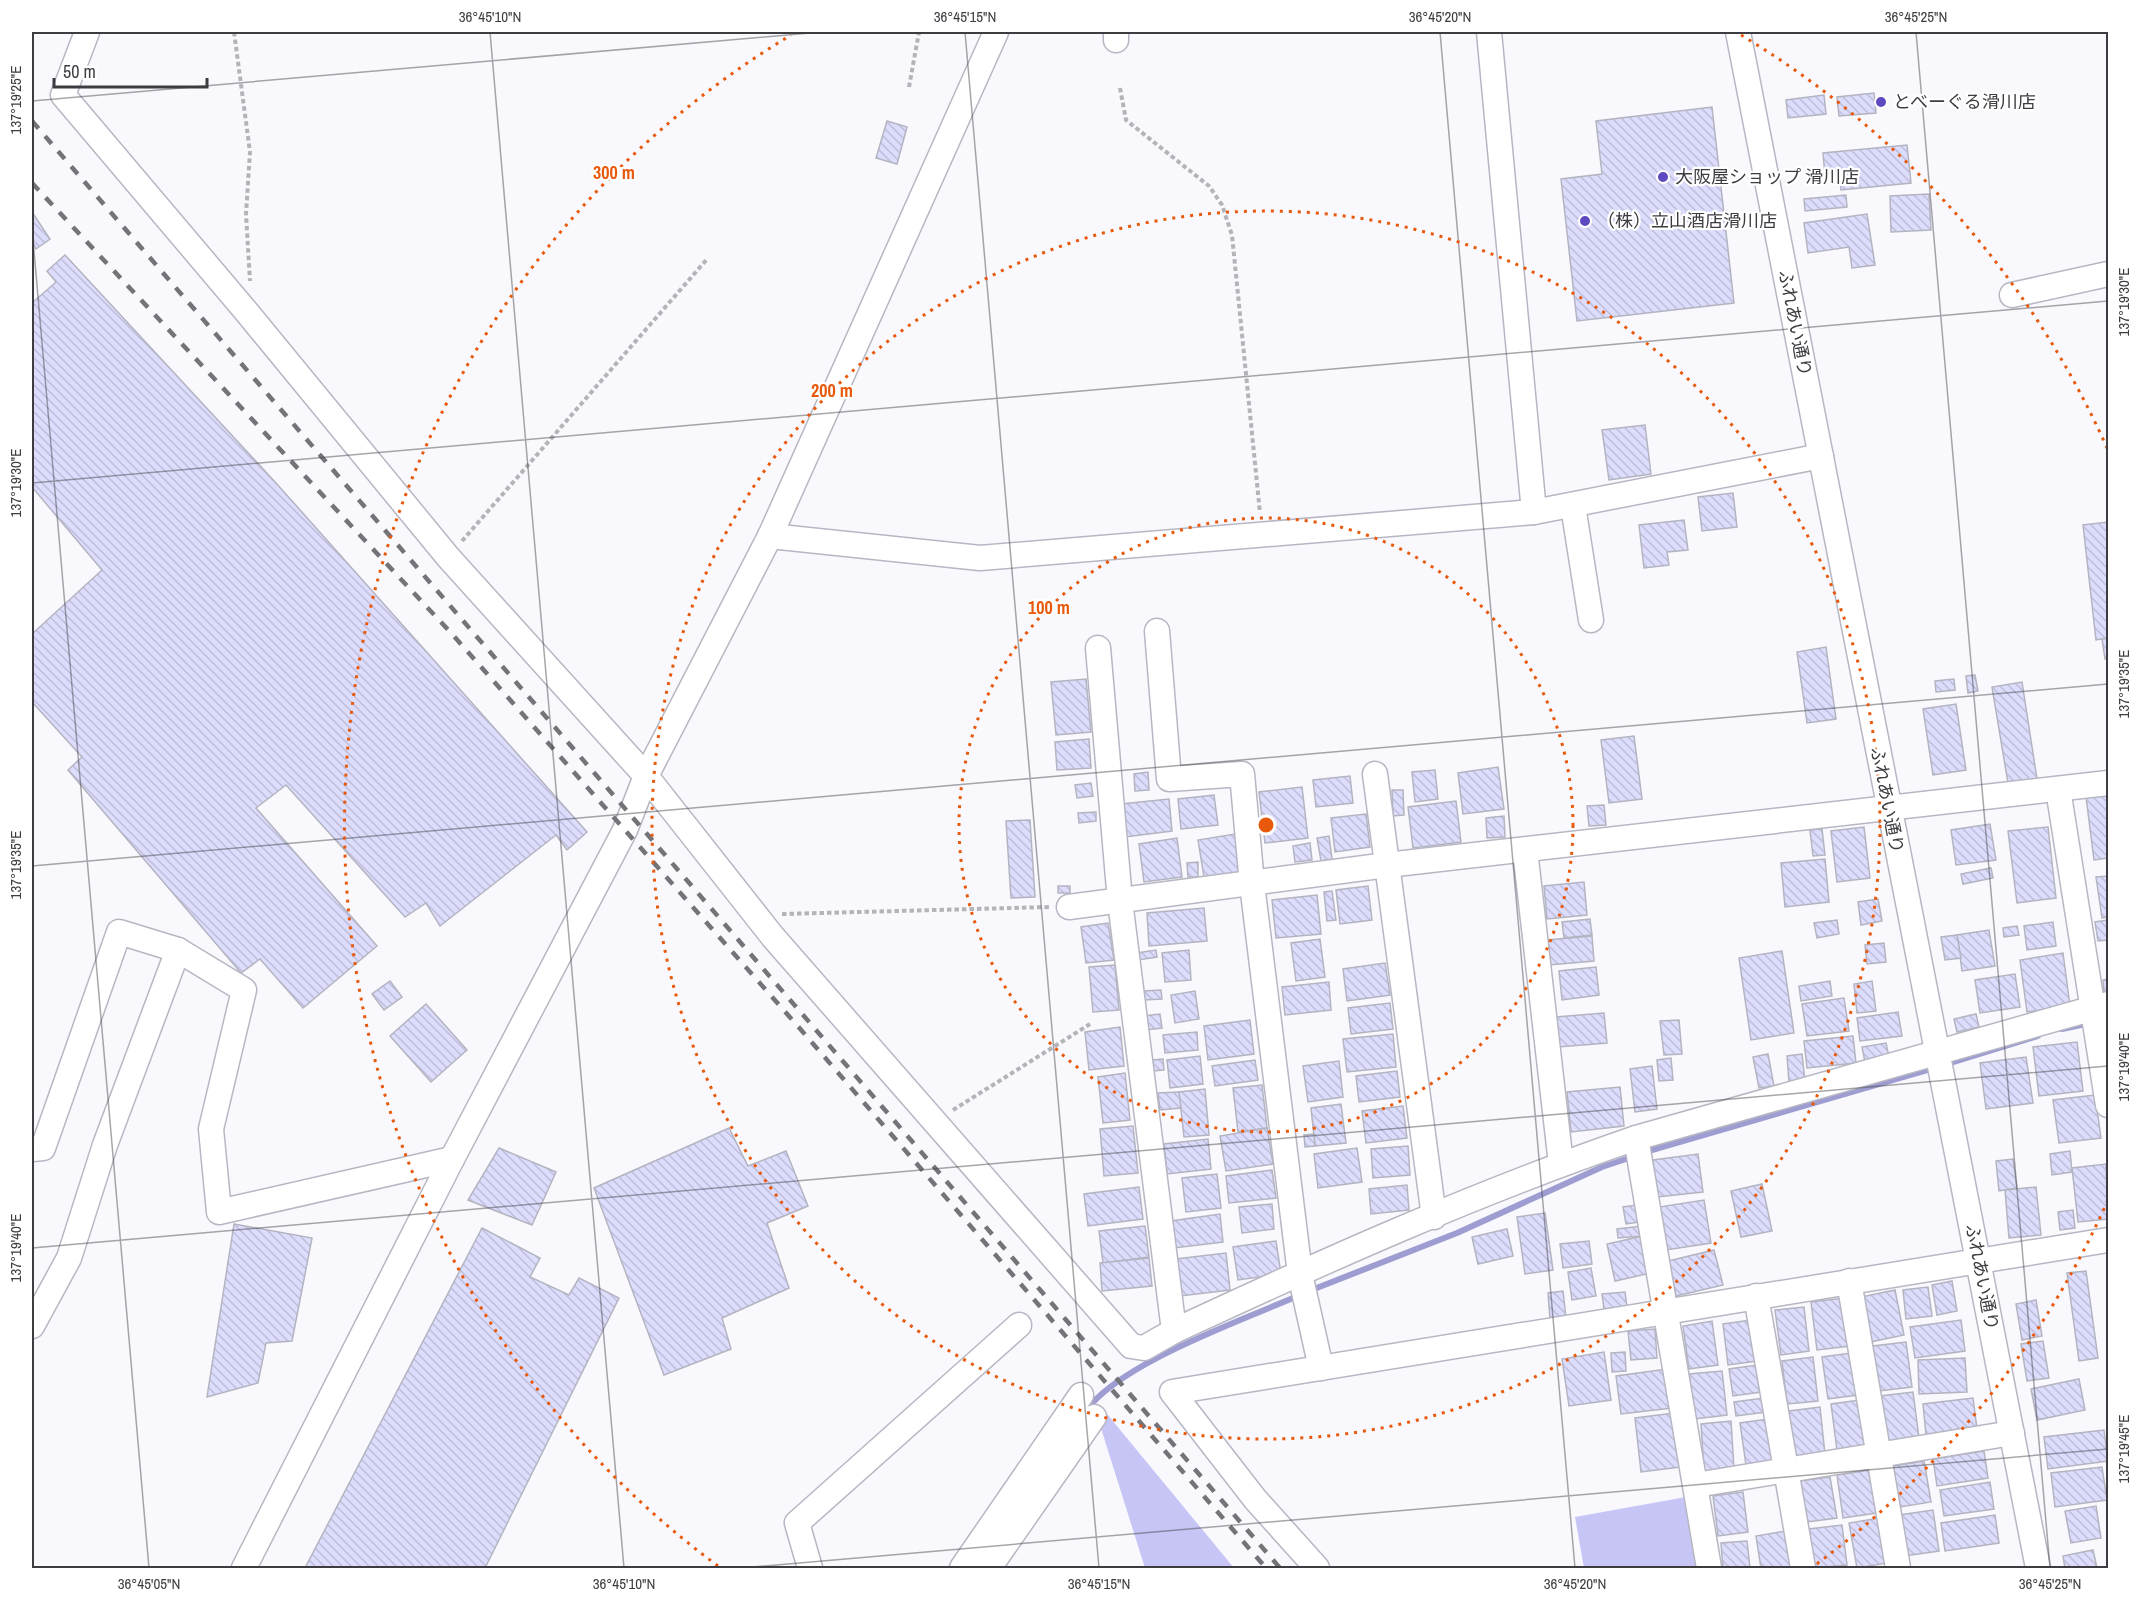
<svg xmlns="http://www.w3.org/2000/svg" width="2140" height="1600" viewBox="0 0 2140 1600" font-family="'Archivo Narrow','Noto Sans JP',sans-serif">
<style>
.green{fill:#c6c5f5}
.lines{fill:none;stroke-linecap:round;stroke-linejoin:round}
.stream{stroke:#9e9dd1;stroke-width:6}
.building{fill:url(#building-back-hatch);stroke:#b4b4c0;stroke-width:1.5}
.minor-casing{stroke:#b7b7c3;stroke-width:27}
.path{stroke:#b3b3b8;stroke-width:4;stroke-dasharray:4.5 3;stroke-linecap:butt}
.minor{stroke:#fff;stroke-width:24}
.rail{stroke:#737378;stroke-width:4.5;stroke-dasharray:10 10;stroke-linecap:butt}
.ticks{fill:none;stroke:#3c3c41;stroke-width:1.5;stroke-opacity:0.45}
.ring{fill:none;stroke:#e8590c;stroke-width:3;stroke-dasharray:3 6}
.poi-dot{fill:#5e49c1;stroke:#fff;stroke-width:2}
.labels{text-anchor:middle;stroke-width:4.5;stroke-linejoin:round;paint-order:stroke}
.poi-label{font-size:18px;fill:#3c3c41;stroke:#fff;text-anchor:start}
.street-label{font-size:18px;fill:#3c3c41;stroke:#fff}
.centre{fill:#e8590c;stroke:#fff;stroke-width:3}
.ring-label{font-size:18px;text-anchor:middle;font-weight:bold;fill:#e8590c;stroke:#fff;stroke-width:4.5;stroke-linejoin:round;paint-order:stroke}
.neatline{fill:none;stroke:#3c3c41;stroke-width:2}
.ticks-label{font-size:15px;text-anchor:middle;fill:#3c3c41}
</style>
<defs>
<pattern id="building-back-hatch" width="6" height="6" patternUnits="userSpaceOnUse" patternTransform="scale(1.5)"><rect width="6" height="6" fill="#dcdcfd"/><path d="M-1 5l2 2M0 0l6 6M5-1l2 2" fill="none" stroke="#bebeda"/></pattern>
</defs>
<rect width="100%" height="100%" fill="#f8f8fd"/>
<g class="green">
<polygon points="1107,1414 1234,1568 1145,1568 1099,1422"/>
<polygon points="1686,1497 1699,1568 1584,1568 1575,1517"/>
</g>
<g class="lines">
<g class="stream">
<polyline points="2062,1029 2090,1023"/>
<polyline points="1944,1065 2038,1036"/>
<polyline points="1645,1152 1934,1068"/>
<polyline points="1309,1291 1457,1233 1602,1167 1632,1157"/>
<path d="M1085 1412C1119 1363 1243 1320 1300 1295"/>
</g>
</g>
<g class="building">
<polygon points="1874,93 1876,113 1839,116 1837,97"/>
<polygon points="1824,95 1826,114 1788,118 1786,100"/>
<polygon points="1712,107 1734,303 1577,321 1561,179 1602,174 1596,121"/>
<polygon points="887,121 907,127 897,164 876,158"/>
<polygon points="1907,145 1911,183 1841,190 1839,174 1825,176 1823,153"/>
<polygon points="1929,194 1931,230 1891,232 1890,196"/>
<polygon points="1846,195 1847,207 1805,211 1804,199"/>
<polygon points="32,212 50,239 36,249 32,241"/>
<polygon points="1867,214 1875,265 1852,268 1849,247 1808,253 1804,223"/>
<polygon points="65,255 276,483 587,832 567,850 556,835 440,926 426,903 405,917 286,785 256,808 377,946 303,1008 260,959 241,973 68,770 82,757 32,702 32,634 102,570 32,487 32,303 56,282 47,271"/>
<polygon points="1645,425 1651,474 1609,480 1602,430"/>
<polygon points="1733,493 1737,527 1702,531 1698,497"/>
<polygon points="1684,520 1688,550 1667,552 1669,565 1644,568 1639,525"/>
<polygon points="2108,522 2108,638 2096,640 2083,525"/>
<polygon points="2108,638 2108,658 2105,659 2102,639"/>
<polygon points="1826,647 1836,719 1807,723 1797,652"/>
<polygon points="1975,675 1978,691 1968,693 1966,676"/>
<polygon points="1086,679 1091,732 1056,735 1051,682"/>
<polygon points="1954,679 1955,690 1936,692 1935,681"/>
<polygon points="2022,682 2037,779 2008,783 1992,687"/>
<polygon points="1956,704 1966,770 1933,775 1923,709"/>
<polygon points="1634,736 1642,799 1609,803 1601,740"/>
<polygon points="1089,739 1091,768 1057,770 1055,742"/>
<polygon points="1498,767 1504,809 1463,814 1458,773"/>
<polygon points="1435,770 1438,799 1415,802 1412,772"/>
<polygon points="1148,772 1149,790 1135,791 1134,774"/>
<polygon points="1350,776 1353,803 1316,807 1313,780"/>
<polygon points="1091,783 1093,796 1077,798 1075,785"/>
<polygon points="1302,787 1308,838 1265,843 1259,792"/>
<polygon points="1392,790 1403,790 1404,815 1393,816"/>
<polygon points="2108,794 2108,858 2094,860 2086,797"/>
<polygon points="1214,795 1218,825 1181,829 1178,799"/>
<polygon points="1169,799 1172,831 1125,837 1121,804"/>
<polygon points="1456,801 1461,842 1413,848 1408,807"/>
<polygon points="1604,805 1606,825 1589,826 1587,806"/>
<polygon points="1096,812 1096,821 1079,823 1078,813"/>
<polygon points="1366,814 1370,847 1335,852 1331,818"/>
<polygon points="1504,816 1505,837 1487,838 1486,818"/>
<polygon points="1030,820 1035,897 1011,898 1006,821"/>
<polygon points="1990,824 1996,860 1956,865 1951,830"/>
<polygon points="1864,827 1870,878 1837,882 1831,831"/>
<polygon points="2048,827 2056,898 2017,903 2008,831"/>
<polygon points="1822,829 1825,855 1813,856 1810,830"/>
<polygon points="1235,834 1240,872 1204,877 1198,840"/>
<polygon points="1329,836 1332,859 1321,861 1317,838"/>
<polygon points="1177,838 1182,877 1144,882 1139,844"/>
<polygon points="1310,843 1312,860 1295,862 1293,846"/>
<polygon points="1825,859 1829,902 1785,907 1781,863"/>
<polygon points="1198,862 1198,877 1188,877 1187,863"/>
<polygon points="1991,868 1993,878 1963,884 1961,874"/>
<polygon points="2108,876 2108,917 2102,918 2096,877"/>
<polygon points="1584,882 1587,915 1547,919 1544,886"/>
<rect x="1058" y="886" width="12" height="7"/>
<polygon points="1368,886 1372,920 1340,924 1336,890"/>
<polygon points="1332,891 1336,920 1327,921 1324,892"/>
<polygon points="1317,895 1321,934 1276,938 1272,900"/>
<polygon points="1878,899 1882,921 1861,925 1858,902"/>
<polygon points="1204,908 1207,941 1149,946 1147,913"/>
<polygon points="1590,919 1592,935 1564,938 1562,922"/>
<polygon points="1837,920 1839,934 1817,938 1814,923"/>
<polygon points="2108,920 2108,940 2098,941 2095,922"/>
<polygon points="2053,922 2056,946 2027,950 2024,926"/>
<polygon points="1108,923 1114,960 1086,963 1081,927"/>
<polygon points="2017,926 2019,935 2004,937 2003,928"/>
<polygon points="1989,930 1995,966 1962,971 1957,935"/>
<polygon points="1957,935 1961,958 1945,960 1941,937"/>
<polygon points="1592,936 1594,961 1549,965 1547,940"/>
<polygon points="1320,939 1325,977 1296,981 1291,943"/>
<polygon points="1884,943 1886,962 1867,964 1865,945"/>
<polygon points="1156,950 1157,957 1138,960 1137,953"/>
<polygon points="1189,950 1191,980 1165,982 1162,953"/>
<polygon points="1782,951 1794,1033 1751,1040 1739,958"/>
<polygon points="2063,953 2070,1006 2027,1012 2020,960"/>
<polygon points="1385,963 1390,995 1347,1001 1343,969"/>
<polygon points="1115,965 1119,1010 1093,1012 1089,967"/>
<polygon points="1596,967 1599,995 1562,1000 1559,971"/>
<polygon points="2015,974 2020,1007 1980,1013 1975,980"/>
<polygon points="2108,979 2108,993 2104,993 2103,980"/>
<polygon points="390,981 402,997 384,1010 372,994"/>
<polygon points="1830,981 1832,996 1801,1001 1799,986"/>
<polygon points="1872,981 1876,1011 1857,1013 1854,984"/>
<polygon points="1329,982 1331,1010 1285,1015 1282,987"/>
<polygon points="1161,990 1162,999 1144,1000 1143,991"/>
<polygon points="1195,991 1199,1019 1175,1023 1171,995"/>
<polygon points="1844,998 1849,1031 1807,1036 1802,1004"/>
<polygon points="1390,1003 1393,1029 1351,1034 1348,1008"/>
<polygon points="426,1004 467,1050 431,1082 390,1036"/>
<polygon points="1898,1012 1902,1036 1860,1041 1857,1018"/>
<polygon points="1604,1013 1607,1043 1558,1047 1556,1017"/>
<polygon points="1160,1014 1162,1028 1145,1030 1143,1016"/>
<polygon points="1976,1014 1979,1027 1957,1032 1954,1019"/>
<polygon points="1250,1020 1254,1054 1208,1060 1204,1026"/>
<polygon points="1679,1020 1682,1054 1664,1055 1660,1021"/>
<polygon points="1120,1027 1124,1066 1089,1070 1085,1032"/>
<polygon points="1197,1032 1198,1050 1165,1053 1163,1035"/>
<polygon points="1393,1034 1396,1067 1347,1072 1343,1039"/>
<polygon points="1853,1036 1856,1063 1807,1068 1804,1041"/>
<polygon points="2077,1042 2083,1091 2039,1096 2033,1047"/>
<polygon points="1886,1043 1889,1057 1865,1062 1862,1047"/>
<polygon points="1768,1054 1774,1086 1759,1088 1753,1057"/>
<polygon points="1802,1054 1805,1081 1789,1082 1787,1056"/>
<polygon points="1200,1056 1203,1084 1170,1088 1167,1060"/>
<polygon points="2026,1057 2033,1103 1986,1109 1980,1063"/>
<polygon points="1671,1058 1673,1080 1659,1081 1657,1060"/>
<polygon points="1163,1059 1164,1070 1153,1071 1152,1060"/>
<polygon points="1255,1060 1258,1080 1215,1086 1212,1066"/>
<polygon points="1339,1061 1343,1097 1308,1102 1303,1066"/>
<polygon points="1652,1066 1657,1109 1635,1112 1630,1069"/>
<polygon points="1397,1071 1400,1097 1359,1102 1356,1076"/>
<polygon points="1125,1073 1130,1120 1103,1123 1098,1077"/>
<polygon points="1262,1085 1267,1128 1238,1132 1233,1088"/>
<polygon points="1620,1087 1624,1126 1571,1132 1567,1092"/>
<polygon points="1205,1089 1209,1135 1184,1137 1179,1092"/>
<polygon points="1179,1092 1181,1108 1160,1110 1158,1093"/>
<polygon points="2095,1095 2101,1138 2059,1143 2053,1100"/>
<polygon points="1341,1104 1346,1143 1315,1146 1311,1108"/>
<polygon points="1403,1106 1407,1138 1366,1143 1362,1111"/>
<polygon points="1133,1126 1138,1173 1104,1176 1100,1129"/>
<polygon points="729,1128 748,1166 786,1151 808,1206 767,1223 789,1288 722,1318 731,1349 664,1375 594,1188"/>
<polygon points="1267,1128 1273,1164 1226,1171 1220,1136"/>
<polygon points="1314,1134 1315,1146 1305,1147 1304,1135"/>
<polygon points="1208,1139 1211,1169 1167,1174 1164,1144"/>
<polygon points="1408,1146 1410,1175 1373,1178 1371,1149"/>
<polygon points="499,1148 556,1172 532,1225 468,1200"/>
<polygon points="1357,1148 1362,1182 1318,1188 1314,1154"/>
<polygon points="2070,1151 2072,1172 2052,1175 2050,1154"/>
<polygon points="1698,1154 1703,1192 1657,1197 1653,1160"/>
<polygon points="2013,1159 2017,1188 1999,1191 1996,1161"/>
<polygon points="2106,1164 2108,1219 2078,1222 2072,1168"/>
<polygon points="1272,1170 1276,1198 1229,1203 1226,1176"/>
<polygon points="1217,1174 1221,1208 1186,1212 1182,1178"/>
<polygon points="1762,1184 1772,1231 1741,1237 1731,1191"/>
<polygon points="1407,1185 1409,1210 1371,1214 1369,1189"/>
<polygon points="1139,1187 1143,1219 1088,1226 1084,1194"/>
<polygon points="2036,1187 2041,1235 2009,1238 2005,1190"/>
<polygon points="1704,1200 1711,1243 1666,1250 1659,1207"/>
<polygon points="1272,1204 1274,1229 1242,1233 1239,1207"/>
<polygon points="1637,1205 1639,1222 1626,1224 1623,1207"/>
<polygon points="2073,1210 2075,1228 2060,1230 2058,1212"/>
<polygon points="1545,1213 1553,1270 1525,1274 1517,1217"/>
<polygon points="1220,1214 1223,1242 1174,1248 1171,1221"/>
<polygon points="234,1224 312,1238 292,1341 266,1343 258,1383 207,1397"/>
<polygon points="1145,1226 1149,1257 1103,1263 1099,1231"/>
<polygon points="1642,1226 1643,1236 1618,1238 1617,1229"/>
<polygon points="482,1228 540,1258 530,1277 569,1295 579,1278 619,1298 485,1568 305,1568"/>
<polygon points="1507,1229 1513,1256 1478,1264 1472,1237"/>
<polygon points="1643,1236 1651,1273 1615,1281 1607,1244"/>
<polygon points="1276,1241 1281,1274 1238,1280 1233,1247"/>
<polygon points="1589,1241 1592,1264 1563,1268 1560,1244"/>
<polygon points="1714,1250 1723,1285 1676,1296 1668,1261"/>
<polygon points="1226,1253 1230,1290 1180,1296 1176,1259"/>
<polygon points="1149,1258 1152,1286 1102,1291 1100,1263"/>
<polygon points="1591,1268 1596,1296 1572,1300 1568,1272"/>
<polygon points="2086,1271 2098,1358 2079,1361 2067,1273"/>
<polygon points="1952,1281 1957,1311 1937,1315 1932,1285"/>
<polygon points="1928,1287 1932,1316 1906,1319 1903,1290"/>
<polygon points="1895,1290 1904,1335 1870,1342 1861,1297"/>
<polygon points="1563,1291 1566,1318 1550,1319 1548,1293"/>
<polygon points="1625,1292 1627,1307 1604,1309 1602,1294"/>
<polygon points="1844,1298 1850,1346 1817,1350 1811,1302"/>
<polygon points="2036,1300 2042,1336 2022,1340 2016,1304"/>
<polygon points="1804,1307 1809,1351 1781,1355 1775,1310"/>
<polygon points="1751,1320 1757,1361 1728,1365 1723,1324"/>
<polygon points="1961,1320 1965,1351 1915,1358 1910,1327"/>
<polygon points="1712,1321 1718,1365 1689,1369 1683,1326"/>
<polygon points="1655,1329 1657,1358 1631,1360 1628,1331"/>
<polygon points="2043,1341 2049,1378 2027,1381 2021,1344"/>
<polygon points="1906,1342 1912,1387 1879,1391 1873,1346"/>
<polygon points="1604,1352 1611,1400 1569,1406 1562,1359"/>
<polygon points="1625,1352 1626,1371 1612,1372 1611,1353"/>
<polygon points="1851,1353 1858,1395 1828,1399 1822,1357"/>
<polygon points="1813,1357 1818,1401 1787,1404 1782,1361"/>
<polygon points="1965,1358 1967,1392 1919,1394 1918,1360"/>
<polygon points="1757,1365 1761,1392 1733,1396 1729,1369"/>
<polygon points="1667,1369 1672,1408 1621,1414 1616,1376"/>
<polygon points="1722,1371 1727,1415 1695,1419 1689,1374"/>
<polygon points="2079,1379 2085,1410 2037,1420 2031,1389"/>
<polygon points="1913,1392 1919,1438 1886,1443 1880,1396"/>
<polygon points="1764,1398 1766,1412 1736,1416 1734,1402"/>
<polygon points="1973,1398 1977,1429 1926,1435 1923,1404"/>
<polygon points="1860,1400 1866,1446 1837,1450 1831,1404"/>
<polygon points="1820,1407 1825,1454 1794,1457 1789,1411"/>
<polygon points="1674,1413 1680,1467 1641,1472 1635,1418"/>
<polygon points="1768,1419 1774,1461 1746,1465 1740,1423"/>
<polygon points="1731,1421 1734,1469 1704,1471 1701,1424"/>
<polygon points="2104,1430 2108,1461 2048,1469 2044,1437"/>
<polygon points="1984,1451 1988,1478 1937,1486 1933,1459"/>
<polygon points="1924,1461 1931,1502 1900,1507 1893,1466"/>
<polygon points="2102,1467 2107,1500 2055,1507 2051,1473"/>
<polygon points="1870,1470 1877,1513 1843,1518 1837,1475"/>
<polygon points="1830,1477 1837,1518 1807,1522 1800,1481"/>
<polygon points="1990,1482 1994,1509 1944,1516 1940,1490"/>
<polygon points="1743,1492 1748,1532 1718,1536 1713,1496"/>
<polygon points="2096,1506 2101,1538 2071,1543 2065,1511"/>
<polygon points="1933,1510 1939,1551 1905,1556 1899,1515"/>
<polygon points="1995,1515 1999,1543 1945,1551 1941,1523"/>
<polygon points="1879,1518 1887,1563 1857,1568 1849,1523"/>
<polygon points="1842,1525 1847,1565 1814,1568 1809,1529"/>
<polygon points="1786,1531 1791,1568 1761,1568 1756,1536"/>
<polygon points="1747,1541 1750,1568 1723,1568 1721,1543"/>
<polygon points="2093,1550 2097,1568 2065,1568 2063,1556"/>
</g>
<g class="lines">
<g class="minor-casing">
<g id="minor">
<polyline points="87,32 63,95 245,310 448,557 646,776 773,937 1131,1346 1144,1348 1174,1331"/>
<polyline points="1116,32 1116,40"/>
<polyline points="1489,32 1534,512"/>
<polyline points="1738,32 2038,1568"/>
<polyline points="2012,295 2108,274"/>
<polyline points="1573,506 1591,620"/>
<polyline points="770,536 980,558 1534,512 1821,456"/>
<polyline points="1157,631 1169,779 1242,774 1252,884 1300,1274 1321,1368"/>
<path d="M1098 648 1120 901 1174 1331C1324 1261 1478 1192 1636 1138L1709 1568"/>
<polyline points="1375,774 1434,1217"/>
<polyline points="2058,789 2108,1105"/>
<polyline points="1525,850 1561,1164"/>
<polyline points="1069,907 1387,865 2108,783"/>
<polyline points="1636,1138 2108,1004"/>
<polyline points="32,1149 43,1148 119,932 178,950 244,990 211,1129 219,1212 452,1159"/>
<polyline points="1849,1281 1898,1568"/>
<polyline points="1756,1296 1803,1568"/>
<polyline points="32,1326 69,1258 105,1145 178,950"/>
<polyline points="1696,1485 2012,1433"/>
<polyline points="244,1568 452,1159 625,830 646,776 770,536 996,32"/>
<polyline points="810,1568 797,1523 1019,1325"/>
<polyline points="962,1568 1081,1395"/>
<polyline points="989,1568 1094,1417"/>
<polyline points="1317,1568 1255,1499 1172,1392 2108,1240"/>
</g>
</g>
<g class="path">
<polyline points="234,32 250,152 246,214 250,281"/>
<polyline points="909,87 919,32"/>
<polyline points="1120,88 1126,120 1209,186 1222,205 1232,235 1260,513"/>
<polyline points="462,541 708,258"/>
<polyline points="782,914 1050,907"/>
<polyline points="953,1110 1090,1024"/>
</g>
<use href="#minor" class="minor"/>
<g class="rail">
<polyline points="32,121 1280,1568"/>
<polyline points="32,183 452,634 802,1031 1266,1568"/>
</g>
</g>
<path class="ticks" d="M490 32 624 1568M965 32 1099 1568M1440 32 1575 1568M1916 32 2050 1568M32 101 821 32M32 228 149 1568M32 483 2108 301M32 866 2108 684M32 1248 2108 1066M741 1568 2108 1449"/>
<g class="ring">
<circle cx="1266" cy="825" r="307"/>
<circle cx="1266" cy="825" r="614"/>
<path d="M2108 1200A922 922 0 0 1 1814 1566M718 1566A922 922 0 0 1 791 35M1741 35A922 922 0 0 1 2108 450"/>
</g>
<g class="poi-dot">
<circle cx="1881" cy="102" r="6"/>
<circle cx="1663" cy="177" r="6"/>
<circle cx="1585" cy="221" r="6"/>
</g>
<g class="labels">
<g class="poi-label">
<text x="1893" y="108">とべーぐる滑川店</text>
<text x="1675" y="183">大阪屋ショップ 滑川店</text>
<text x="1597" y="227">（株）立山酒店滑川店</text>
</g>
<g class="street-label">
<text transform="translate(1795 323) rotate(79)" y="6">ふれあい通り</text>
<text transform="translate(1887 800) rotate(79)" y="6">ふれあい通り</text>
<text transform="translate(1982 1277) rotate(79)" y="6">ふれあい通り</text>
</g>
</g>
<circle cx="1266" cy="825" r="9" class="centre"/>
<g class="ring-label">
<text x="614" y="179">300 m</text>
<text x="832" y="397">200 m</text>
<text x="1049" y="614">100 m</text>
</g>
<rect width="2140" height="1600" fill="none" stroke="#ffffff" stroke-width="66"/>
<path d="M54 78v9h153v-9" fill="none" stroke="#3c3c41" stroke-width="3"/>
<text x="63" y="78" font-size="18" fill="#3c3c41" stroke="#ffffff" stroke-width="4.5" paint-order="stroke">50 m</text>
<rect x="33" y="33" width="2074" height="1534" class="neatline"/>
<g class="ticks-label">
<text x="490" y="22">36°45'10"N</text>
<text x="965" y="22">36°45'15"N</text>
<text x="1440" y="22">36°45'20"N</text>
<text x="1916" y="22">36°45'25"N</text>
<text transform="translate(16 100) rotate(-90)" y="5">137°19'25"E</text>
<text transform="translate(2124 302) rotate(-90)" y="5">137°19'30"E</text>
<text transform="translate(16 483) rotate(-90)" y="5">137°19'30"E</text>
<text transform="translate(2124 684) rotate(-90)" y="5">137°19'35"E</text>
<text transform="translate(16 865) rotate(-90)" y="5">137°19'35"E</text>
<text transform="translate(2124 1067) rotate(-90)" y="5">137°19'40"E</text>
<text transform="translate(16 1248) rotate(-90)" y="5">137°19'40"E</text>
<text transform="translate(2124 1449) rotate(-90)" y="5">137°19'45"E</text>
<text x="149" y="1589">36°45'05"N</text>
<text x="624" y="1589">36°45'10"N</text>
<text x="1099" y="1589">36°45'15"N</text>
<text x="1575" y="1589">36°45'20"N</text>
<text x="2050" y="1589">36°45'25"N</text>
</g>
</svg>
